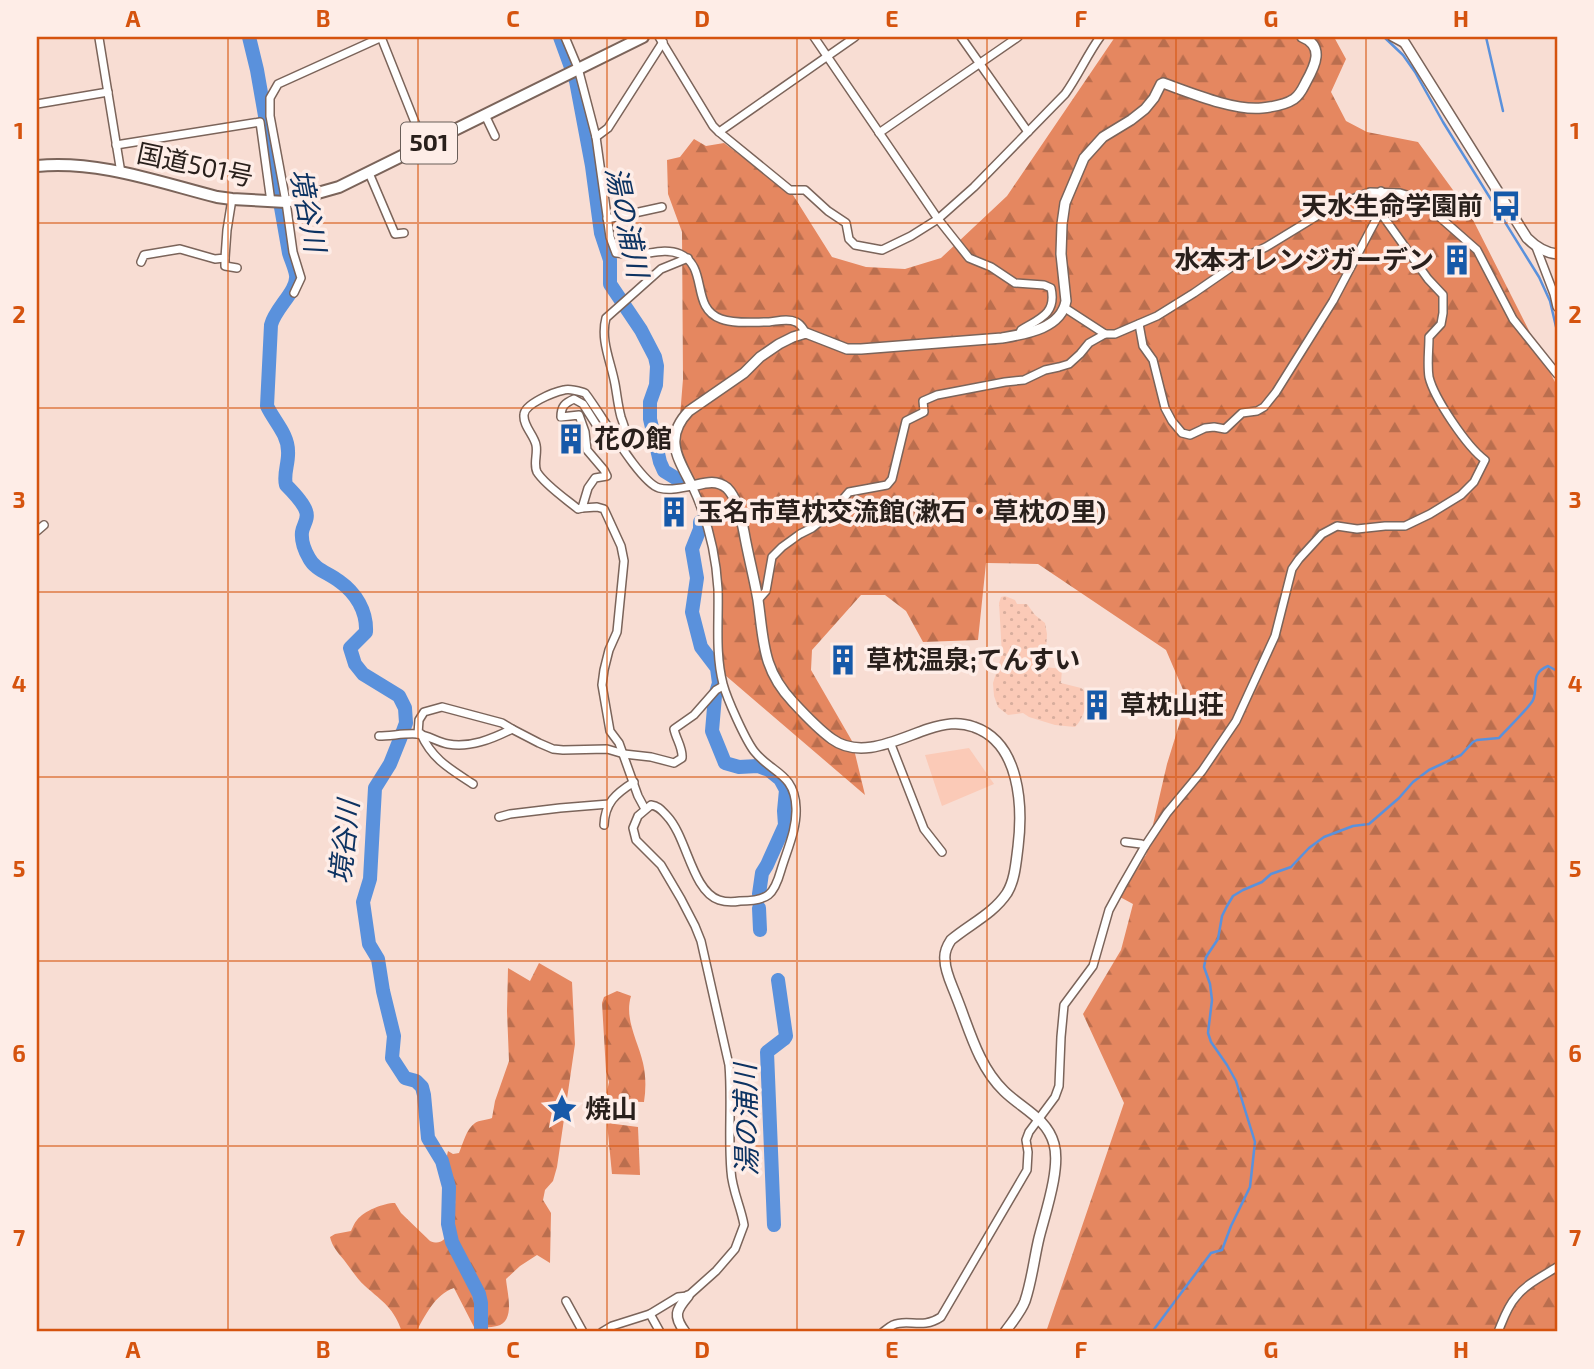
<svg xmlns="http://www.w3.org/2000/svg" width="1594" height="1369" viewBox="0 0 1594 1369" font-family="'Exo 2','Noto Sans JP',sans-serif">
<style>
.forest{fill:url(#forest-firs)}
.park{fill:url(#park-dots)}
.pitch{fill:#fbcab7}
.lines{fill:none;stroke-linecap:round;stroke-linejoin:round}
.stream{stroke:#5a91dc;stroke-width:2.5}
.river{stroke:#5a91dc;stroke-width:14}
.minor-casing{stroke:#7b645a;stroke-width:10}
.tertiary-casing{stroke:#7b645a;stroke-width:12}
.trunk-casing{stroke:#7b645a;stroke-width:14}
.minor{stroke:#fff;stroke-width:7}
.tertiary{stroke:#fff;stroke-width:9}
.trunk{stroke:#fff;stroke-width:10}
.grid{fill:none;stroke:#d5530e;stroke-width:2;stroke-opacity:0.55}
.labels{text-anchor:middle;stroke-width:7;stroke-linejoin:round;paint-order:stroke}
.shield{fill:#feede7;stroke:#695e59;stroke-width:2}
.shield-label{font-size:24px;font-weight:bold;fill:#29201c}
.street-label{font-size:26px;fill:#29201c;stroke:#feede7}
.poi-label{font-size:26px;font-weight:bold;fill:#29201c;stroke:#feede7;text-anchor:start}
.water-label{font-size:28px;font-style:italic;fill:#0d3362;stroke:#feede7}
.neatline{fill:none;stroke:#d5530e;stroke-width:2.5}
.grid-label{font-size:23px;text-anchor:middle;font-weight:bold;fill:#d5530e}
</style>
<defs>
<pattern id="forest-firs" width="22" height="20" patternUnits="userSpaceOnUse" patternTransform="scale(1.75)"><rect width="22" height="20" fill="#e58760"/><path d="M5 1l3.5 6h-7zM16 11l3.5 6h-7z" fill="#ba6e4e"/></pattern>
<pattern id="park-dots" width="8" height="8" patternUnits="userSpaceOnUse" patternTransform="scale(1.75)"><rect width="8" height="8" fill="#fbcab7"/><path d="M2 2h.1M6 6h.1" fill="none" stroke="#d7ad9d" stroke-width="1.8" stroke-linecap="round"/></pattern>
</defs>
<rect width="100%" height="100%" fill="#f8ddd3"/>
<g class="forest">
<polygon points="1115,37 1334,37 1346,59 1331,92 1346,121 1367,132 1418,142 1469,212 1557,386 1557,1332 1046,1332 1124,1103 1083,1014 1121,950 1133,904 1120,897 1134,870 1146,855 1167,764 1187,699 1166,650 1038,564 986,563 978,640 923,642 906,611 885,595 861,595 812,650 811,670 852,741 865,795 725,675 721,648 723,608 718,557 713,533 704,504 679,449 678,441 683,379 682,232 668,194 667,160 680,157 694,139 706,146 724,143 793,195 832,257 866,267 905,269 941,258 1007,196"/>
<path d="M539 963 572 982 575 1044 557 1167 553 1181 545 1190 543 1200 551 1213 550 1263 537 1255 520 1266 506 1279C507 1293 516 1321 497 1326 490 1328 481 1327 474 1327L454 1288C435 1294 425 1316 416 1332H402C394 1308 383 1302 365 1286 357 1279 351 1269 344 1260 338 1253 332 1246 330 1237L335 1234 351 1231C353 1227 354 1223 357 1220 364 1211 383 1203 395 1203L401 1213 430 1241C447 1248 449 1229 452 1217 453 1212 456 1205 455 1200 454 1183 443 1169 448 1151L453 1154 459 1153C463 1144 466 1129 475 1123 479 1120 487 1120 492 1118L495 1101 509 1061 507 1011 508 968 530 981Z"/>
<path d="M617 991 631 996C624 1019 638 1041 643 1063 646 1076 646 1089 644 1102L605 1101 609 1082 606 1071 602 1003 604 997Z"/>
<polygon points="607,1123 638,1127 640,1175 612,1174"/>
</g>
<path class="park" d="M1005 596 1015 600 1017 604H1027L1035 615 1045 623 1047 634 1045 667 1062 669 1061 683 1081 688 1086 692C1087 704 1084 718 1075 727L1055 725 1029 717 1023 713 1008 715 998 707 994 696 993 683 1002 654 999 603 1001 597Z"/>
<polygon class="pitch" points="969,748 994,784 942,806 925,755"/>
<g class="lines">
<g class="stream">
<polyline points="1384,37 1403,55 1415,72 1443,122 1539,277 1550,301 1557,331"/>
<polyline points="1486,37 1503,111"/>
<path d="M1152 1332 1211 1253 1222 1250 1231 1226 1250 1187 1255 1142 1236 1081 1227 1065 1211 1042 1208 1033 1212 1000 1210 984 1204 967 1206 957 1218 939 1222 916 1227 906 1233 896 1243 890 1262 882 1271 874 1291 867 1309 848 1324 837 1353 826 1369 824 1399 798 1413 782 1429 770 1461 755 1473 742 1477 740 1499 738C1506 730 1530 707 1533 700 1539 686 1529 674 1548 666L1557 671"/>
</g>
<g class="river">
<path d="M249 37 257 70 289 253C291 260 295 268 296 275 298 291 275 308 271 325L267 406C274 421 288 434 288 451 289 463 283 474 286 485 293 492 303 502 306 511 309 519 303 525 302 532 301 541 305 551 309 558 315 570 329 573 339 581 356 593 367 611 366 632L350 648 355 664 363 674 399 696 405 708 406 723 400 739 390 764 375 788 370 879 363 902 369 944 378 959 383 991 394 1036 392 1058 405 1078 416 1081 422 1087 424 1095 428 1138 442 1161 449 1187 448 1224 452 1242 479 1294 481 1303V1332"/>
<polyline points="560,37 576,81 592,166 601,233 610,260 610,284 641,330 655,357 657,366 656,385 650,402 650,419 660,462 664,471 682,482"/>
<polyline points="700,522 700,529 692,549 697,578 692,612 701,647 717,668 719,683 715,696 712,731 725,763 739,767 758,766 769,770 780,779 786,790 784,811 785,825 767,865 762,873 759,894"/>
<polyline points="759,908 760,930"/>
<polyline points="774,1225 767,1052 784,1039 786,1036 778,980"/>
</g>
<g class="minor-casing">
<g id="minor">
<polyline points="381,37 424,145"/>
<path d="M565 37 578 68 596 137 610 237 616 253C621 253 627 255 632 255 648 255 664 247 680 254 709 267 690 308 721 319 734 324 754 322 769 322 778 321 788 318 796 322 801 324 803 329 806 333"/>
<path d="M659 37 713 126 719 132 790 190H805L828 211 846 223 849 239 855 245 882 250 911 236 938 219 974 187 1065 94C1078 76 1087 55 1100 37"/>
<path d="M814 37 938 219 969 258 991 267 1015 283 1044 285 1051 288C1057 314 1039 319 1021 330L1019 335"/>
<polyline points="961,37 1028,132"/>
<polyline points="1392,37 1405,44"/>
<polyline points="99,38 121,173"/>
<polyline points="37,104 108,92"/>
<polyline points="485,115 495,136"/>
<polyline points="719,132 855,37"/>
<polyline points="879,133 1018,37"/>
<polyline points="596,137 608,128 663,42"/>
<polyline points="116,145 260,122 271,202"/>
<polyline points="369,173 395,234 404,233"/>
<polyline points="1380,212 1376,205 1381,191"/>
<polyline points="607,219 662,207"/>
<polyline points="1536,247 1554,294 1557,307"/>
<polyline points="225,258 225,266 237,268"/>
<polyline points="141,262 144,255 180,249 215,259 225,258 227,230 232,199"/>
<polyline points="294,293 301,278 293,252 286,202 270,116 270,98 278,84 382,37"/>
<polyline points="1065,308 1105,334 1115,334 1157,316 1194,293 1249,255 1266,247 1330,208 1370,192 1400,193 1419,199 1477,250 1513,319 1557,374"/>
<path d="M1139 324 1143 346 1153 360 1165 408 1172 421 1182 433 1190 435 1205 428 1214 427 1225 429 1242 413 1257 411 1264 407 1276 392 1333 301 1380 212 1428 279 1443 295V313L1441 324 1429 337C1429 350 1427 364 1429 377 1434 398 1467 447 1485 460L1474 482 1461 495 1430 514 1405 526H1385L1357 529 1337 526 1322 534 1299 559 1292 569 1275 636 1236 721 1202 771 1167 813 1145 846"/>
<path d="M582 508 578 509C566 499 545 485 537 472 533 464 538 454 536 445 534 435 523 426 524 415 524 404 554 392 564 390 570 388 578 391 585 393 600 412 640 483 659 488 670 491 681 488 692 486 707 518 716 554 718 589 719 621 715 653 723 684 727 699 745 739 754 751 771 773 795 773 796 808 797 829 787 850 781 870 774 895 768 901 740 901 734 902 725 902 719 900 692 891 687 837 667 816 662 811 659 806 651 805L638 816 633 828 636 840 661 865 681 899 695 926 701 941 729 1065C732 1100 728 1136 731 1171 732 1190 741 1207 744 1225L735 1249 716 1271 688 1296 678 1297 650 1314 612 1326 602 1332"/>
<polyline points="37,531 44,525"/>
<polyline points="758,600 766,591 772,557 782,547 800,534 812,528 832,512 849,492 887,485 892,479 906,421 924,412 923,401 937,395 1005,382 1024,380 1045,370 1059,367 1069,364 1080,354 1089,343 1105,334"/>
<polyline points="418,734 419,720 424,712 442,707 502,723 512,729"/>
<path d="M421 734C432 759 450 769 473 784"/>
<path d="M379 736C391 736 405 733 417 734 428 735 437 742 448 744 470 748 492 739 512 729L539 743 553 749 563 750 607 749 624 754 651 757 674 763 682 758C683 748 676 739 674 729L694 715 716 690 723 686"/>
<polyline points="890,742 924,829 942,852"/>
<path d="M645 809 638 796 619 743 610 731 602 685 604 670 609 650 617 632 624 561 621 546 604 509 597 507 582 508 588 488 595 478 607 476 604 470 587 450 585 432 579 415 561 417C561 406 565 403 574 399L583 404 604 437 611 439 621 447 627 444C628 434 624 426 621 417 618 406 617 395 615 384 611 362 600 340 606 318L661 269 688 258"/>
<polyline points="499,817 510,814 560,808 609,804"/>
<path d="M604 825C605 803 615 794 634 782"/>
<polyline points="566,1301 583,1332"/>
<polyline points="650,1314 660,1332"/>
<path d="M883 1332C886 1330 889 1327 893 1325 908 1318 922 1330 941 1317L1027 1170 1028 1152 1026 1140 1029 1132 1055 1097 1059 1086 1061 1037 1064 1005 1093 966 1109 910 1122 886 1145 846 1141 844 1125 842"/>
<path d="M1498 1332C1503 1320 1507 1307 1516 1297 1526 1284 1543 1276 1557 1267"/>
</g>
</g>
<g class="tertiary-casing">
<g id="tertiary">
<path d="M1401 37 1527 238C1536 247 1545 253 1557 254"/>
<path d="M685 1332C673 1316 676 1310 688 1296"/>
<path d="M1005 1332C1012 1322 1021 1312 1025 1301 1032 1280 1034 1259 1039 1238 1045 1214 1061 1168 1054 1144 1047 1118 1021 1108 1004 1091 978 1066 969 1028 956 996 952 985 945 972 945 960 944 953 947 946 951 940 970 924 993 914 1007 893 1015 880 1016 862 1018 847 1023 806 1020 743 974 727 958 721 944 724 928 729 898 739 861 760 832 739 818 729 805 715 793 702 762 669 764 642 758 600 754 577 748 555 744 532 741 518 738 499 727 488 716 479 705 483 692 486 678 458 663 438 689 411L744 373 760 357 779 344 793 337 806 333 847 349H861L1002 338C1025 334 1061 329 1066 301L1061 254 1062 224 1065 203 1084 158 1103 137 1131 120 1145 109 1154 98 1161 84 1163 83C1191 93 1234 111 1262 108 1272 107 1285 105 1294 99 1300 95 1303 88 1306 82 1315 66 1325 46 1302 37"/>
</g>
</g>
<g class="trunk-casing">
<path id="trunk" d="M37 166C98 160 158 182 217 197L232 199 286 202 339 187 643 37"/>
</g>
<use href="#minor" class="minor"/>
<use href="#tertiary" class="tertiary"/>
<use href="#trunk" class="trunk"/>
</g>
<path class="grid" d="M228 37V1332M418 37V1332M607 37V1332M797 37V1332M987 37V1332M1176 37V1332M1366 37V1332M37 223H1557M37 408H1557M37 592H1557M37 777H1557M37 961H1557M37 1146H1557"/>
<defs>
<g id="bus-bare" transform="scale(2.415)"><path d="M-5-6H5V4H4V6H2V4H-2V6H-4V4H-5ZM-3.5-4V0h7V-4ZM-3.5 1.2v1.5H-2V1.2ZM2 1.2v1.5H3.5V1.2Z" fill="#1659a9" stroke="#feede7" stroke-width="2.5" paint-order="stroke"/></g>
<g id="building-bare" transform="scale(2.415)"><path d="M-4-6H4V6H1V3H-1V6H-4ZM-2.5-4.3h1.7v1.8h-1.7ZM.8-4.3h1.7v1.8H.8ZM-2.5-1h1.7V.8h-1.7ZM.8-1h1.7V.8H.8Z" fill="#1659a9" stroke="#feede7" stroke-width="2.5" paint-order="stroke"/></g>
<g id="sight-bare" transform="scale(2.415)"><path d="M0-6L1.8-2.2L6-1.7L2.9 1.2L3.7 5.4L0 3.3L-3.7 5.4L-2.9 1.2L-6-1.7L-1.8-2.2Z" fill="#1659a9" stroke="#feede7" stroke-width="2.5" paint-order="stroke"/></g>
</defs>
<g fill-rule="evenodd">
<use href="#bus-bare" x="1506" y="206"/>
<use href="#building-bare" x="1457" y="260"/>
<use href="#building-bare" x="571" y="439"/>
<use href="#building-bare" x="674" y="512"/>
<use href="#building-bare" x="843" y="660"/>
<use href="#building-bare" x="1097" y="705"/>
<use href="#sight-bare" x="562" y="1109"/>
</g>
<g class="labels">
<rect class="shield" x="401" y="122.5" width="56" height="41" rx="5"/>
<g class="shield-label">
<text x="429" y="151">501</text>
</g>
<g class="street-label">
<text transform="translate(195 165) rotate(12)" y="9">国道501号</text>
</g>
<g class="poi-label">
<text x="1483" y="215" text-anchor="end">天水生命学園前</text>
<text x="1434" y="269" text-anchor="end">水本オレンジガーデン</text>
<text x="594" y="448">花の館</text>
<text x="697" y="521">玉名市草枕交流館(漱石・草枕の里)</text>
<text x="866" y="669">草枕温泉;てんすい</text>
<text x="1120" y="714">草枕山荘</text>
<text x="585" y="1118">焼山</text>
</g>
<g class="water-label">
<text transform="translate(308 210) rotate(79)" y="10">境谷川</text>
<text transform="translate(627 222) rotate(78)" y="10">湯の浦川</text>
<text transform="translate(344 842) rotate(-84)" y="10">境谷川</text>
<text transform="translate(746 1120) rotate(-91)" y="10">湯の浦川</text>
</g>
</g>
<rect width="1594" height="1369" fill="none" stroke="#feede7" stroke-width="77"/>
<rect x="38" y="38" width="1518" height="1292" class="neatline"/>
<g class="grid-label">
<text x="133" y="27">A</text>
<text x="323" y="27">B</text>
<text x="513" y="27">C</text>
<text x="702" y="27">D</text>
<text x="892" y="27">E</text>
<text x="1081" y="27">F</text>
<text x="1271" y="27">G</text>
<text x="1461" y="27">H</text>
<text x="19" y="139">1</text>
<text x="1575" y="139">1</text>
<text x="19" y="323">2</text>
<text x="1575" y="323">2</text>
<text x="19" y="508">3</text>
<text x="1575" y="508">3</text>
<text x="19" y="692">4</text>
<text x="1575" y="692">4</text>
<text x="19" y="877">5</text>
<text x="1575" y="877">5</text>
<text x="19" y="1062">6</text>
<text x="1575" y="1062">6</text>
<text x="19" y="1246">7</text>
<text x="1575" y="1246">7</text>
<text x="133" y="1358">A</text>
<text x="323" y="1358">B</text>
<text x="513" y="1358">C</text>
<text x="702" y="1358">D</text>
<text x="892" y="1358">E</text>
<text x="1081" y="1358">F</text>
<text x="1271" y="1358">G</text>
<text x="1461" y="1358">H</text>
</g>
</svg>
